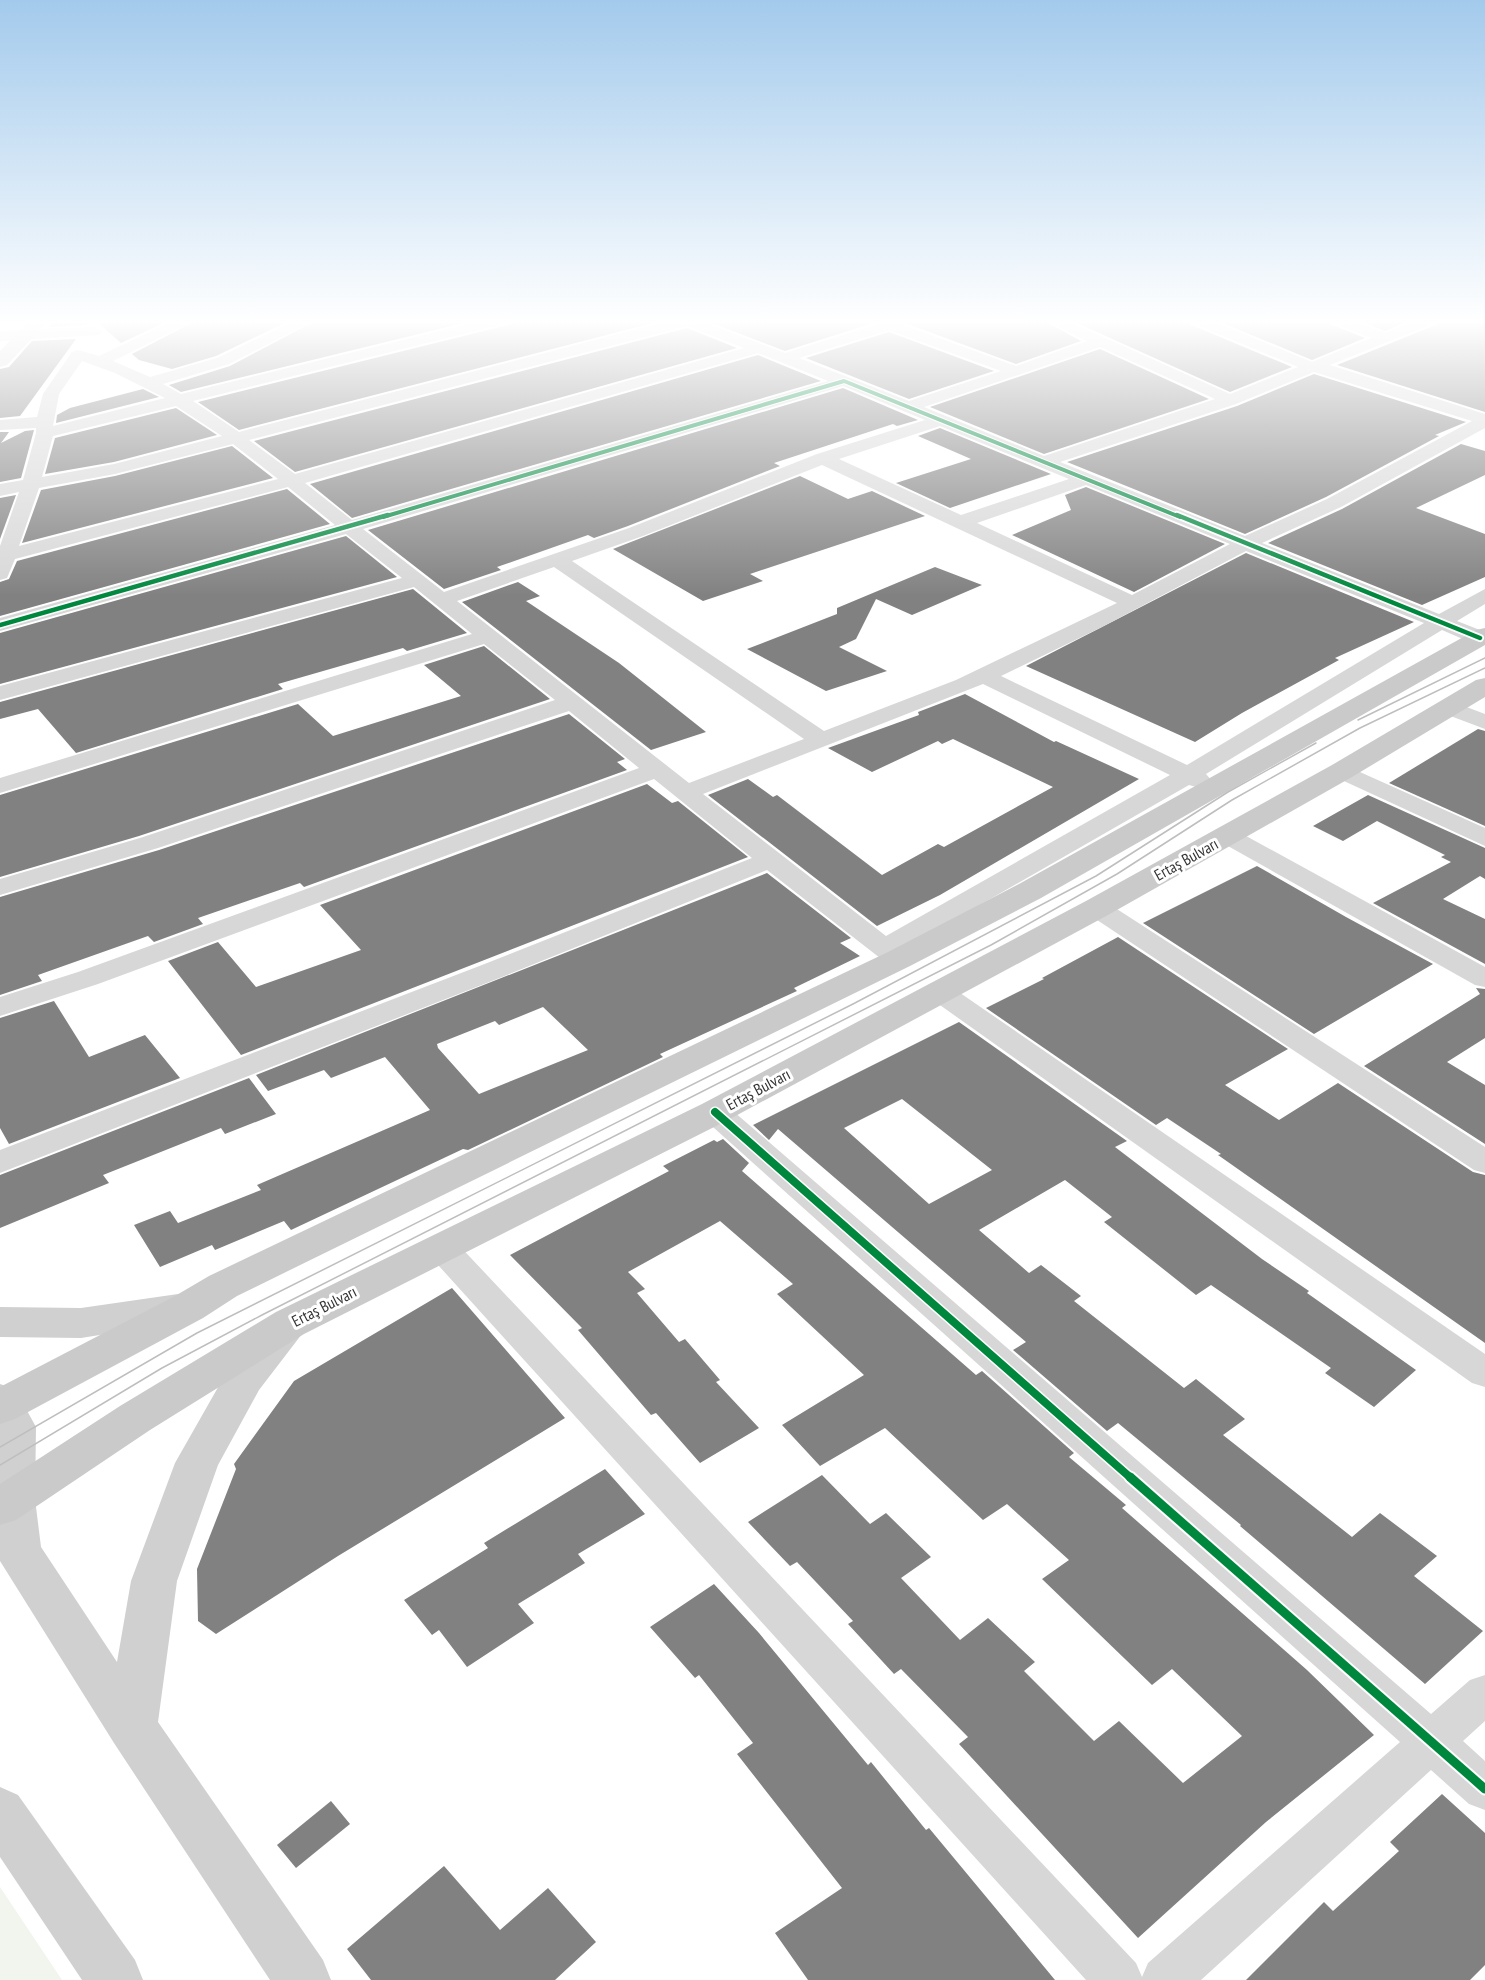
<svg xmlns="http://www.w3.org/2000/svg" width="1485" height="1980" viewBox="0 0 1485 1980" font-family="'PT Sans Narrow',sans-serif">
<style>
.green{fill:#f1f5ed}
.building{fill:#818181;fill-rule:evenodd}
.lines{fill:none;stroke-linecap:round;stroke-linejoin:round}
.street{fill:#d7d7d7;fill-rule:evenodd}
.secondary{fill:#d0d0d0;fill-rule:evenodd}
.primary{fill:#cacaca;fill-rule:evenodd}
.tram{stroke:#bebebe;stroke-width:1.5}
.cycleway-far3-casing{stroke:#fff;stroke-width:6}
.cycleway-far2-casing{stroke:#fff;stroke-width:8}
.cycleway-far1-casing{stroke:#fff;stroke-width:11}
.cycleway-casing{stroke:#fff;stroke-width:13}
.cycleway-far3{stroke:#00873e;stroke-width:4}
.cycleway-far2{stroke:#00873e;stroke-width:4.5}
.cycleway-far1{stroke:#00873e;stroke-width:8}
.cycleway{stroke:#00873e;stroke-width:9}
.labels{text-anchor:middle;stroke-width:6;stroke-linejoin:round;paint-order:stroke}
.street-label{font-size:16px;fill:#333;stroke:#fff}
</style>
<rect width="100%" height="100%" fill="#fff"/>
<polygon class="green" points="0,1887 62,1980 0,1980"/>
<g class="building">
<polygon points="56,319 90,319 86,325 49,327"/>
<polygon points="94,319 172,319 121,343"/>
<polygon points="199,319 293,319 216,356 172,369 139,360 132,354"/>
<polygon points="319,319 480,319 181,392 169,385 230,366"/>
<polygon points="516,319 668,319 239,430 198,402 512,324"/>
<polygon points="702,319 863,319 870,324 785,351"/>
<polygon points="903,319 1041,319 1081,341 1016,364 905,323"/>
<polygon points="1068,319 1186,319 1189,324 1292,367 1230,392"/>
<polygon points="1213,319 1327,319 1330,324 1365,338 1312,360"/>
<polygon points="1355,319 1414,319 1385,331"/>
<polygon points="1441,319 1485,319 1485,412 1337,365 1438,324"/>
<polygon points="687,328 737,348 295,472 254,441"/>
<polygon points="889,332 994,371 909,399 806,358"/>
<polygon points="76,339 20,416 0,418 0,369 9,367 32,341"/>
<polygon points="1100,349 1209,399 1044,454 930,407"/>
<polygon points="758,355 821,381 352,518 310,484"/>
<polygon points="1314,374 1466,422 1435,435 1439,436 1326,497 1245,534 1067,462 1237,406"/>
<polygon points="843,388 918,420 897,426 893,424 774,463 780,466 628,526 594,538 588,535 497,567 501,570 444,589 368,530"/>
<polygon points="143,389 159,397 56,423 57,415 70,408"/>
<polygon points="176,408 217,435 114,462 45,474 55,438"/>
<polygon points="940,428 1051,474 950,508 896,483 971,459 918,436"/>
<polygon points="34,430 21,478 0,482 0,432 9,432 1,443 25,431"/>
<polygon points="1461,444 1485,451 1485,475 1416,508 1485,534 1485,577 1422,605 1268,543 1342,509"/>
<polygon points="232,446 273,478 22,543 41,490 115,476"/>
<polygon points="800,476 848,499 872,491 925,516 750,574 763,581 703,601 613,549"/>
<polygon points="1086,487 1225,544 1134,592 1012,535 1071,510 1065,495"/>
<polygon points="287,489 330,524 0,616 0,582 9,579 17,561"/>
<polygon points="16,495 0,539 0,498"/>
<polygon points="346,536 397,577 0,684 0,633"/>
<polygon points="1246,553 1414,622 1335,658 1339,660 1242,713 1195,742 1026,666"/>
<polygon points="935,567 982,585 912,615 876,599 856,639 839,647 887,671 826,691 747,649 837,614 837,608"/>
<polygon points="518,582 540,596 526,601 619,663 706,732 651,750 462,602"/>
<polygon points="413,589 467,633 407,651 403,648 278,684 283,689 76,753 38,709 0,719 0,702"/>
<polygon points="484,646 550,699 139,836 0,877 0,795 298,704 333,736 461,696 424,665"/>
<polygon points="965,694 1054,742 1056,741 1139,779 940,895 877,926 708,795 748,779 773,797 777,795 882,875 938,844 944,847 1053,787 953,739 942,744 938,741 872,772 828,748 919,715 918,712"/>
<polygon points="569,714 625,759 617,762 627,770 304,887 300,883 198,918 203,924 154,942 148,936 38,975 42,981 0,995 0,897 159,850"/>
<polygon points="1478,729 1485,731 1485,826 1389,783"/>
<polygon points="647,784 672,803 678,801 748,857 241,1055 168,961 218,942 256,987 361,950 320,905"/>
<polygon points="1368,795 1485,848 1485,879 1480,876 1443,899 1485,919 1485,964 1373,903 1451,862 1441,857 1445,855 1377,821 1343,841 1313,826"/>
<polygon points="1257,866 1346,917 1433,964 1314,1034 1143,923"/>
<path d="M767 873 851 938 840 943 860 956 794 988 797 991 660 1054 663 1057 468 1150 463 1149 291 1230 284 1221 215 1250 212 1245 160 1267 134 1225 170 1211 178 1223 261 1190 257 1185 430 1110 385 1057 331 1078 324 1070 268 1091 256 1075ZM543 1007 588 1050 479 1094 438 1048 437 1044 495 1021 499 1025Z"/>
<polygon points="1118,937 1288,1049 1225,1085 1279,1120 1338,1083 1473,1172 1485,1175 1485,1343 1218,1155 1221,1154 1167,1118 1156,1125 986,1008 1044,979 1042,978"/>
<polygon points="1476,988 1485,989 1485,1038 1447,1062 1485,1085 1485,1144 1364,1066 1480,994"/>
<polygon points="54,1001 89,1057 145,1035 180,1078 9,1144 0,1128 0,1018"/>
<path d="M959 1022 1127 1141 1115 1147 1262 1259 1309 1291 1307 1293 1416 1370 1374 1407 1325 1373 1331 1368 1211 1285 1196 1295 1104 1222 1112 1217 1065 1180 979 1230 1029 1273 1041 1265 1081 1296 1074 1301 1184 1388 1196 1379 1245 1419 1223 1435 1352 1537 1380 1513 1437 1556 1414 1576 1483 1631 1425 1684 1240 1526 1241 1525 1118 1423 1107 1431 1013 1350 1026 1342 778 1129 769 1140 753 1125ZM902 1099 992 1170 929 1204 844 1128Z"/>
<polygon points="249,1078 276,1114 225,1134 221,1128 103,1175 109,1183 0,1228 0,1175"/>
<polygon points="723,1139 749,1163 742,1171 976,1375 982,1371 1074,1453 1069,1457 1126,1505 1122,1508 1307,1670 1374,1735 1266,1822 1138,1938 959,1744 968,1737 901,1669 894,1674 848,1624 853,1621 797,1562 790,1566 748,1522 822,1475 870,1524 886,1513 931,1557 901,1578 960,1640 988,1618 1035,1662 1024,1671 1094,1741 1119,1721 1183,1783 1242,1736 1172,1669 1152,1685 1042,1579 1069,1560 1007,1504 983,1520 885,1428 820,1466 782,1425 864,1375 777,1294 793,1284 720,1221 628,1272 645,1289 637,1293 679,1342 685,1339 720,1380 716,1382 759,1428 700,1463 656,1413 651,1415 578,1330 582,1328 510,1255 669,1171 663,1166 714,1140 717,1142"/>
<polygon points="452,1288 565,1418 338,1556 216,1634 198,1621 197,1569 236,1469 234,1464 294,1381"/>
<polygon points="605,1469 645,1514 578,1554 585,1563 518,1604 534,1623 467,1667 439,1630 432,1635 404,1600 488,1548 484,1543"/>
<polygon points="714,1584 759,1633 868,1765 871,1762 926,1830 929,1828 1055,1980 808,1980 775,1933 842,1888 737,1754 753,1743 699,1675 695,1678 650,1627"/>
<polygon points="1442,1794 1485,1833 1485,1965 1470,1980 1246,1980 1324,1902 1333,1911 1399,1851 1390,1842"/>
<polygon points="331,1801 350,1824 296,1868 277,1845"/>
<polygon points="444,1866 500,1930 548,1888 596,1942 555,1980 371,1980 347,1949"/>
</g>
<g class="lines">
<g class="street">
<path d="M177 319H197L113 361 150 377 217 358 298 319H317L229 364 163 384 181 394 489 319H514L511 322 193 401 239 432 676 319H696L785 353 875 325 865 319H898L902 320 903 325 1016 366 1087 341 1043 319H1063L1230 394 1298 367 1190 322 1188 319H1208L1312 362 1371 338 1331 322 1329 319H1349L1385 333 1419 319H1439L1437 322 1330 365 1485 414V428L1341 507 1262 543 1439 614 1485 589V604L1457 621 1485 632V643H1472L1442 630 1206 774 1212 781 1209 786 1200 788 1189 785 903 949 913 959 909 965 899 967 889 965 767 870 502 977 0 1173V1150L482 965 752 858 654 779 98 984 0 1016V997L78 972 639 768 569 711 158 848 0 895V879L140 838 555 700 484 644 0 793V778L472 634 414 587 0 700V686L402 578 346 534 0 631V618L335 525 288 487 15 559 7 578 0 580V546L19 492 0 496V484L23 480 36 433V428L0 430V420L37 417 43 394 72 352 78 350 99 356ZM687 326 744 348 295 474 249 440ZM889 330 1001 371 909 401 799 358ZM1100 347 1215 399 1044 456 924 407ZM758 353 828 381 352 520 305 483ZM82 361 115 373 165 398 53 426 59 394ZM1314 372 1472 421 1327 499 1245 536 1060 462 1236 404ZM843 386 925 420 817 454 629 528 444 592 363 529ZM176 406 222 436 114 464 42 477 53 436ZM940 426 1069 479 961 515 839 459ZM233 444 278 479 19 546 39 488 115 474ZM822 465 1117 603 956 680 824 731 572 561 643 536ZM1086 485 1230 544 1132 595 977 523ZM1246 551 1424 623 1187 765 1001 676 1102 627ZM554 567 804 739 689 783 457 601ZM983 684 1170 775 886 936 703 794Z"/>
<polygon points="94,327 102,332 99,335 0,341 0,331"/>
<polygon points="1448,700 1485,714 1485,729 1440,712 1437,707 1440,702"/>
<polygon points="1342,764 1485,828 1485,846 1333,776 1330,771 1333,766"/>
<polygon points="1228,828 1237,831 1485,967 1485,987 1475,985 1219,841 1215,836 1219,831"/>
<polygon points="1097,900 1106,902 1485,1147 1485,1173 1474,1170 1088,914 1084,908 1088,902"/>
<polygon points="940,983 950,986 1485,1354 1485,1387 1472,1383 930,998 926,992 930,986"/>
<polygon points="715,1102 726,1105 1431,1714 1470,1680 1485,1675 1485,1721 1463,1741 1485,1761 1485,1810 1469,1804 1431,1770 1201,1980 1086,1980 429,1255 424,1247 429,1239 441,1235 453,1239 1136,1963 1142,1977 1148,1963 1400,1742 704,1119 700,1112 704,1105"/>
</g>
<g class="secondary">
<polygon points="31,319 50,319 7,365 0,367 0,351"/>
<polygon points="185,1293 199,1297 205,1308 199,1319 81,1338 0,1337 0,1307 81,1308"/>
<polygon points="285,1315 299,1319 305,1330 259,1390 218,1465 177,1581 158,1722 323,1960 331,1980 270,1980 114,1743 0,1561 0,1384 15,1389 36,1427 35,1499 41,1547 117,1662 131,1581 175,1463 229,1368 271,1319"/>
<polygon points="0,1787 18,1795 135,1960 143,1980 82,1980 0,1857"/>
</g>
<g class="primary">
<polygon points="1485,628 1485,645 1041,898 910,966 237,1296 203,1318 15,1419 0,1424 0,1387 175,1296 209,1276 888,952 1019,884 1476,630"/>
<polygon points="1485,678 1485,697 1352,777 1108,915 728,1120 304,1334 150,1430 16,1520 0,1525 0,1484 120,1406 276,1312 702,1104 1086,901 1332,765 1476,680"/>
</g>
<g class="tram">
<polyline points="1358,720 1485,658"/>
<polyline points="0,1447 197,1333 853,1004 1096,876 1228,792 1316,743"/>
<polyline points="0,1465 162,1368 262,1315 991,945 1117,874 1232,800 1360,728 1485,668"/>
</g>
<g class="cycleway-far3-casing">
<polyline id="cycleway-far3" points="383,517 844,381 1180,517"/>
</g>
<g class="cycleway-far2-casing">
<g id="cycleway-far2">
<polyline points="1177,515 1480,638"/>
<polyline points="0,625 388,515"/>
</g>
</g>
<g class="cycleway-far1-casing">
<polyline id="cycleway-far1" points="715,1112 1132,1479"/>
</g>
<g class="cycleway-casing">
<polyline id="cycleway" points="1130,1477 1485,1789"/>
</g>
<use href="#cycleway-far3" class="cycleway-far3"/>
<use href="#cycleway-far2" class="cycleway-far2"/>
<use href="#cycleway-far1" class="cycleway-far1"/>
<use href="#cycleway" class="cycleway"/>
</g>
<linearGradient id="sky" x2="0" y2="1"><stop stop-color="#a3caec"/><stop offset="0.54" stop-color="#fff"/><stop offset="1" stop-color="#fff" stop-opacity="0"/></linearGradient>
<rect width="1485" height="596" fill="url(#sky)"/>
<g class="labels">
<g class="street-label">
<text transform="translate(1186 859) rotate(-29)" y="6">Ertaş Bulvarı</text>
<text transform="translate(758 1089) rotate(-28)" y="6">Ertaş Bulvarı</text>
<text transform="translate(324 1306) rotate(-27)" y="6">Ertaş Bulvarı</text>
</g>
</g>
</svg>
